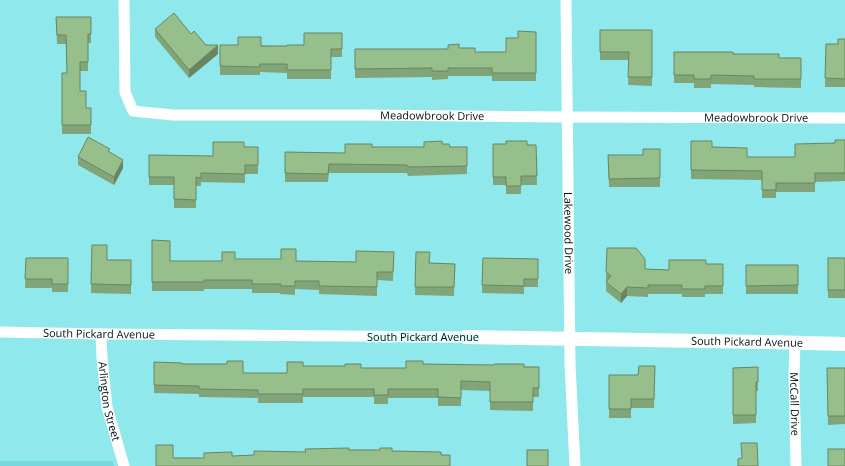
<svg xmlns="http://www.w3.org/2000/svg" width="845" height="466" viewBox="0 0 845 466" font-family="'Open Sans',sans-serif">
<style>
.built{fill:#77d9de}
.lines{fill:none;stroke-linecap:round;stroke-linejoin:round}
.minor{stroke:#fff;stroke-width:11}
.tertiary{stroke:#fff;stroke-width:14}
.wall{fill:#81a478}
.shaded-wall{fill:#698661}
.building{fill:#96bf8b;stroke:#698661}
.labels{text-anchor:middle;stroke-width:3.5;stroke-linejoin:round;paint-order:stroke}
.street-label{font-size:11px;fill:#001314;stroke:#e4fdfe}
</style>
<rect width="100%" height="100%" fill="#8fe8ec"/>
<polygon class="built" points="0,461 112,461 114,466 0,466"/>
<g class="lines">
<g class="minor">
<path id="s1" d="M124 0 125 92 133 111 173 115H365L567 117 845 118"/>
<path id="s2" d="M566 0 570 364 575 466"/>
<path id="s3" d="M0 332 101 334 465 337"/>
<path id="s4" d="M101 334 102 358 107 407 124 466"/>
<path id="s5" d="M795 343 794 375 796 466"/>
</g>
<path class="tertiary" id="s6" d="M465 337 767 342 845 344"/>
</g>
<g class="wall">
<polygon points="56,17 91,17 91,43 88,43 88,71 80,71 80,91 86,108 91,108 91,134 62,134 62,73 67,73 66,44 57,44"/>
<polygon points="155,29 191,34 218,54 189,78 155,37"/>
<polygon points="600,30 652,30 652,86 628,85 629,60 600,60"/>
<polygon points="536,32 536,81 492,81 492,76 448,76 448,79 432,80 432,77 355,78 355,49 448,49 459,48 475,52 506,52 518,38"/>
<polygon points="342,33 342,57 331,57 331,79 287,79 287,73 260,72 260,75 220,75 220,45 287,46 304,45"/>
<polygon points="845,39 845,87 825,87 826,44 838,44"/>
<polygon points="674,52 733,54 779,58 801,58 801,88 754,87 754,85 711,84 711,88 694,88 694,83 674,83"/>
<polygon points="845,140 845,181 815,182 815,192 776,192 776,198 762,198 762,180 691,179 691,141 747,157 795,157 835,143"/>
<polygon points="442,144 450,147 467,166 467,174 408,176 407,173 329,173 328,182 285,182 285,152 345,153 372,147 424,147"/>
<polygon points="493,144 536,145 537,185 521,185 521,194 506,194 506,185 493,185"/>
<polygon points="244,147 258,147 258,174 245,174 245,183 201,182 201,186 196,186 196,208 174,208 174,185 149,185 149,155 213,156"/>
<polygon points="660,149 660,187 609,187 608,155 643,155"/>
<polygon points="110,152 123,168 114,185 78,165 78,157"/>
<polygon points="152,240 170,261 296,261 356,262 394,252 393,281 377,280 377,296 319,294 319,290 295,289 295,295 280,294 280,293 252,293 252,289 204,289 204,291 152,291"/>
<polygon points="92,245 107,260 131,260 131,294 91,293"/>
<polygon points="416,252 430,263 455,264 454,296 415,295"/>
<polygon points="26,258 68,258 68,292 52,292 52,288 25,288"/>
<polygon points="483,258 538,259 538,287 524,287 524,294 482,293"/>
<rect x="828" y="258" width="17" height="40"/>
<polygon points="706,264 723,264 723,294 705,294 705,297 682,297 682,294 648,294 648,297 627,296 621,303 606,291 606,282 607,281 606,281 606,272 645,269 669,270"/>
<rect x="746" y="265" width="52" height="29"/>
<polygon points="154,362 182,364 227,364 243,373 287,373 303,366 361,368 406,368 423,364 539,367 539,397 533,397 533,411 490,410 490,391 461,390 461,406 438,406 438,398 388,398 388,404 374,404 374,397 303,397 303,403 258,403 258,398 199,397 199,394 154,393"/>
<polygon points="655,366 654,408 631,408 631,418 609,418 609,375 638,375"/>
<polygon points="758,367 758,391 756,391 756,423 733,424 733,368"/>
<polygon points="827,368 845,368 845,424 828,425"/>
</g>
<g class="shaded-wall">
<polygon points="218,45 218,54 189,78 189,70"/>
<polygon points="123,160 123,168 114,185 114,177"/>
<polygon points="627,287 627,296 621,303 621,294"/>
</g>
<g class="building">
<polygon points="174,13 191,34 194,31 206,45 218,45 189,70 155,29"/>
<polygon points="56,17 91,17 91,34 88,34 88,62 80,62 80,91 86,91 86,108 91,108 91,125 62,125 62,73 67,73 66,35 57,35"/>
<polygon points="600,30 652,30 652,77 628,77 629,52 600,52"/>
<polygon points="518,31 536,32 536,73 492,73 492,68 448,68 448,71 432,71 432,68 355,69 355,49 448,49 448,45 459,44 459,48 475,48 475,52 506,52 506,38 518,38"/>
<polygon points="304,33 342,33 342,49 331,49 331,70 287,70 287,64 260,64 260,67 220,66 220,45 238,45 238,37 261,37 261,46 287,46 287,45 304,45"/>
<polygon points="838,39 845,39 845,79 825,78 826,44 838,44"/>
<polygon points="674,52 733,52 733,54 779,54 779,58 801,58 801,79 754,79 754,76 711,75 711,79 694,79 694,75 674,75"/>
<polygon points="88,137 110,149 108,151 123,160 114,177 78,157"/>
<polygon points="835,140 845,140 845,173 815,173 815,183 776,183 776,190 762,190 762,171 691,170 691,141 712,141 712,147 747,148 747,157 795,157 795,144 835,143"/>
<polygon points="442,141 442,144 449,144 450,147 467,147 467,166 408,167 407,165 329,164 328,174 285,173 285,152 345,153 345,144 372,144 372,147 424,147 424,142"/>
<polygon points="506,141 527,141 527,145 536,145 537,176 521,176 521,186 506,186 506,177 493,177 493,144 506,144"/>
<polygon points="213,142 244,142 244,147 258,147 258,165 245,165 245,174 201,173 201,178 196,177 196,200 174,199 174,177 149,177 149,155 213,156"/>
<polygon points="643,149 660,149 660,178 609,179 608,155 643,155"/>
<polygon points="152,240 170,241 170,261 222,261 222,252 235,252 235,259 281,259 281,249 296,249 296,261 356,262 356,251 394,252 393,272 377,272 377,287 319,286 319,281 295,281 295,286 280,286 281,284 252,284 252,280 204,280 204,282 152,282"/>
<polygon points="92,245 107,245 107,260 131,260 131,285 91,284"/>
<polygon points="607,248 636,248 645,259 645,269 669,270 669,260 706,260 706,264 723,264 723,286 705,286 705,289 682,289 682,285 648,285 648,288 627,287 621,294 606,282 611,276 606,272"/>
<polygon points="416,252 430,252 429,263 455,264 454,287 415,287"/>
<polygon points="26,258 68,258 68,284 52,284 52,279 25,279"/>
<polygon points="483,258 538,259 538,279 524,279 524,286 482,285"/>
<rect x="828" y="258" width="17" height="32"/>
<polygon points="746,265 798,265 798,285 746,286"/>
<polygon points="227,361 243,361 243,373 287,373 287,362 303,362 303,366 345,366 345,364 361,364 361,368 406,368 406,361 423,361 423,364 494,365 494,364 524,364 524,367 539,367 539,388 533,388 533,402 490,402 490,382 461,381 461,398 438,397 438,389 388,389 388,395 374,395 374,389 303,389 303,394 258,394 258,390 199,389 199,386 154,385 154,362 182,363 182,364 227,364"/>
<polygon points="639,366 655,366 654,399 631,399 631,409 609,409 609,375 638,375"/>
<polygon points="758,367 758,382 756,382 756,415 733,415 733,368"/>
<polygon points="827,368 845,368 845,416 828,416"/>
<polygon points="741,443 757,443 758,466 738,466 738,459 742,458"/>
<polygon points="156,445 173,445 173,458 204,458 204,453 232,452 232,456 254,455 254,451 306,452 305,449 349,448 349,450 380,450 380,448 392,448 392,451 441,452 441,455 450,455 450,466 156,466"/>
<rect x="828" y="449" width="17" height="17"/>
<rect x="527" y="450" width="21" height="16"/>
</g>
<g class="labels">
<g class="street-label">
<text dy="4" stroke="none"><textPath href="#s1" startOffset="412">Meadowbrook Drive</textPath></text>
<text dy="4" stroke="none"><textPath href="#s1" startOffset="736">Meadowbrook Drive</textPath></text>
<text dy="4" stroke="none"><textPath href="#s2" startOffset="233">Lakewood Drive</textPath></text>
<text dy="4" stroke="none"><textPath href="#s3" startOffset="99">South Pickard Avenue</textPath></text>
<text x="423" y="341">South Pickard Avenue</text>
<text dy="4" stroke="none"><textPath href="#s6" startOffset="282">South Pickard Avenue</textPath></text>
<text dy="4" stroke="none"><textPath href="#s4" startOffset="68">Arlington Street</textPath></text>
<text dy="4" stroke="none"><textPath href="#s5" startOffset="61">McCall Drive</textPath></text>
</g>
</g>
</svg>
